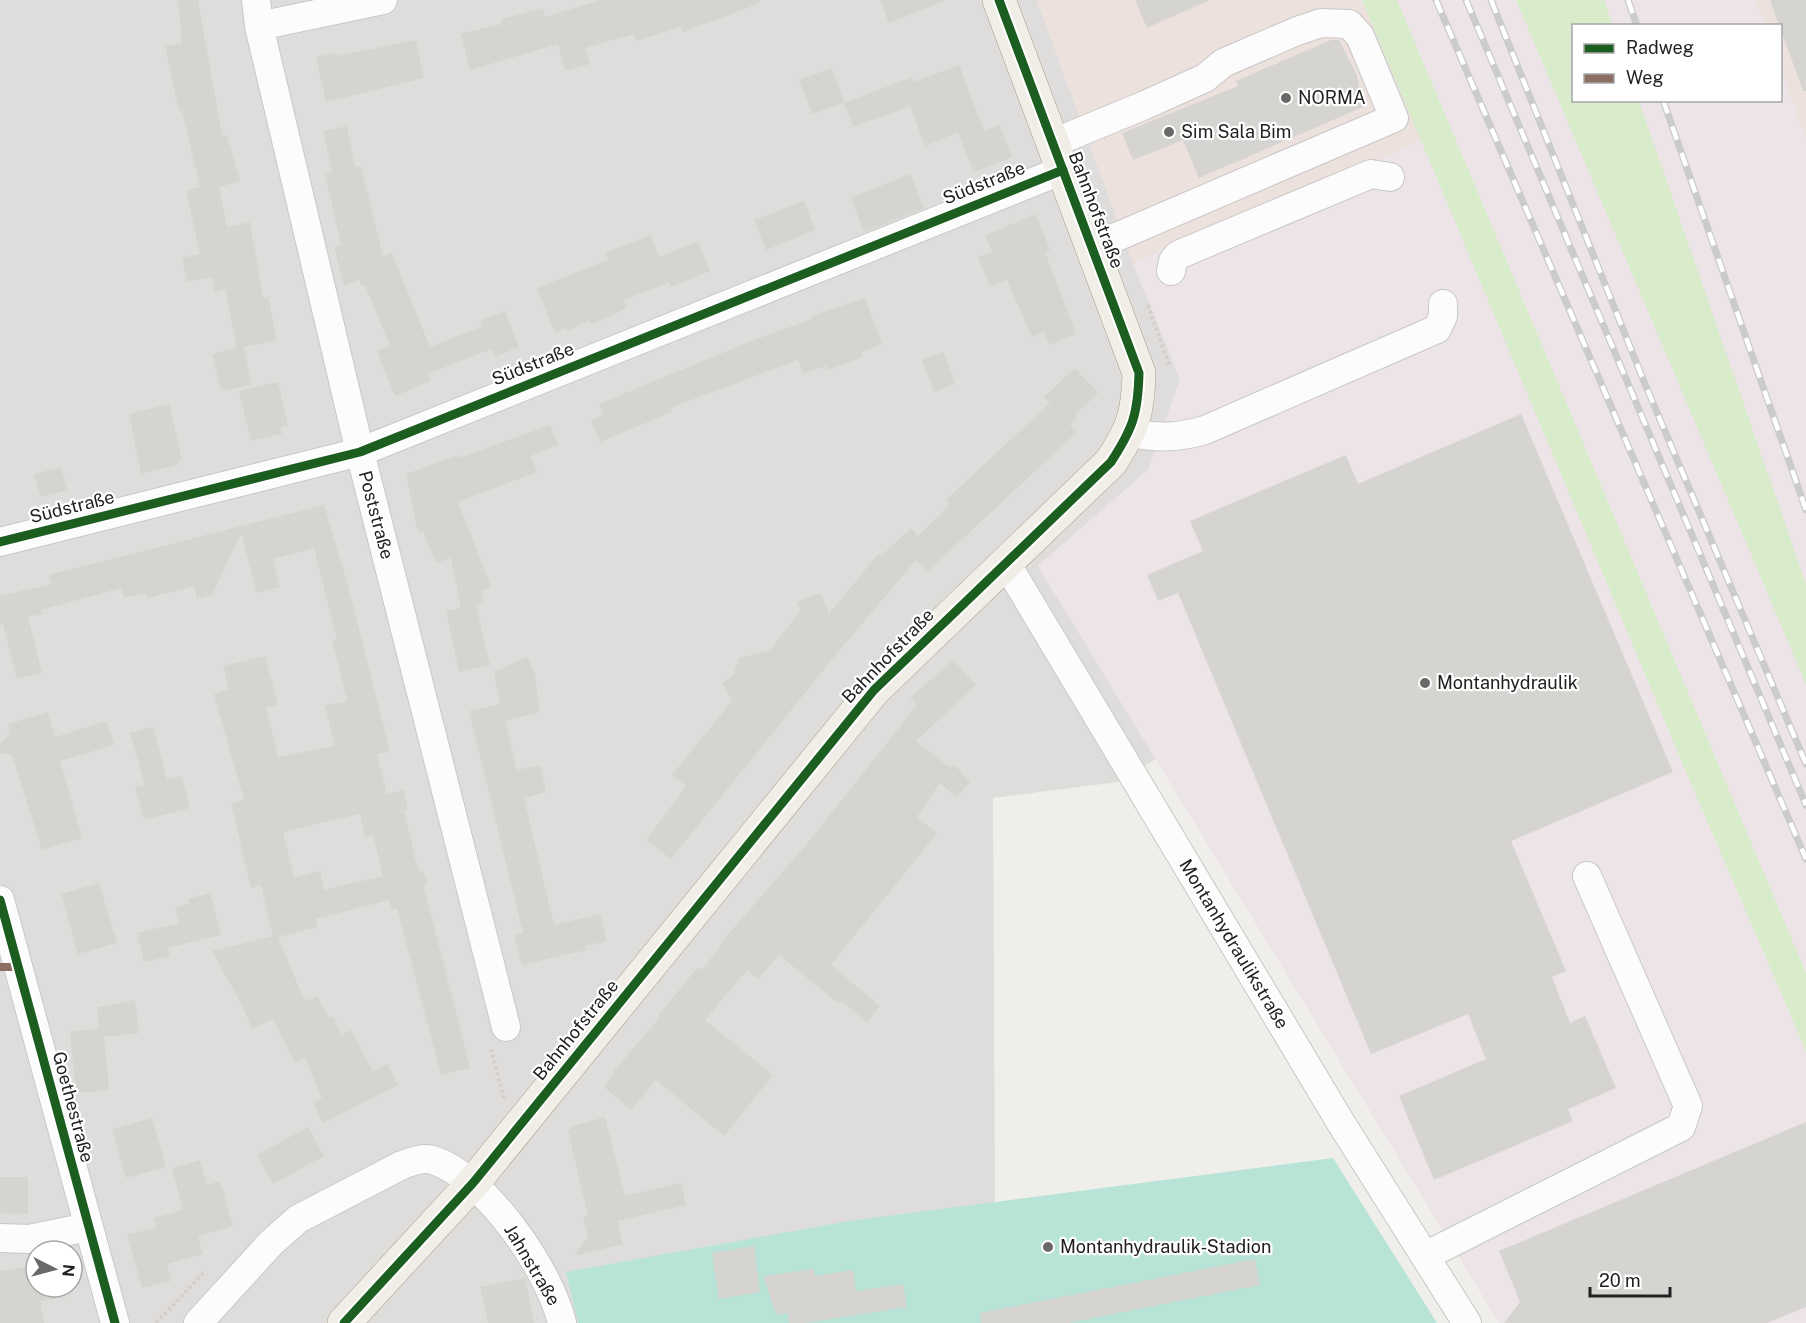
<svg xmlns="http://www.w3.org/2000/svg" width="1806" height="1323" viewBox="0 0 1806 1323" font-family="'Public Sans',sans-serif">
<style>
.residential{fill:#dedddb;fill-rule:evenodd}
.commercial{fill:#ece1dd}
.industrial{fill:#ece4e7}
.grass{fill:#d8ebcb}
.pitch{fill:#b7e4d7}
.building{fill:#d6d4d1;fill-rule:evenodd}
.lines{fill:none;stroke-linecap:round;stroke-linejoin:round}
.minor-casing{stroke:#c8c8c6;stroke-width:30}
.major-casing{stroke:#a59f86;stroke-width:34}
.path{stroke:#d7cdca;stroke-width:4;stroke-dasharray:3 3;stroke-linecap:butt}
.minor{stroke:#fdfcfc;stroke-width:28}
.major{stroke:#f1eee7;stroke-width:33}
.rail-casing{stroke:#cbcbcb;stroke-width:7}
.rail{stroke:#fff;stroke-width:4.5;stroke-dasharray:14;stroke-linecap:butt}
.quiet{stroke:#8d6e63;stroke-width:8;stroke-dasharray:15 8;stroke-linecap:butt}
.cycleway-casing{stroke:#fff;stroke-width:13}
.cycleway{stroke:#1b5e20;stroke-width:9}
.poi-dot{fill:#696967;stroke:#fff;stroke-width:2}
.labels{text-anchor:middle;stroke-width:4.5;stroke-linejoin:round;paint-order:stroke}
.poi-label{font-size:18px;fill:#212121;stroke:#fff;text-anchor:start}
.street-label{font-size:18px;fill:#212121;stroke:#fff}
</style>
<rect width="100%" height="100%" fill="#efeeea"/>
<path class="residential" d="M0 0H1037L1134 266 1180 379 1149 469 1038 566 1156 759 1118 782 993 798 995 1202 567 1272 578 1323H0ZM36 1251H72V1287H36Z"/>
<g class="commercial">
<polygon points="1037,0 1362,0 1423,140 1140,260 1134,266"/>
<polygon points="1756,0 1806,0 1806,141 1781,70 1780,26 1765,25"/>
</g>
<g class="industrial">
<polygon points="1397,0 1756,0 1765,25 1574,26 1574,100 1780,100 1781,70 1806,141 1806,973"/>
<polygon points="1423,140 1689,779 1806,1051 1806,1323 1499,1323 1038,566 1149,469 1180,379 1134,266 1140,260"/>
</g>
<g class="grass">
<polygon points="1362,0 1397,0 1806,973 1806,1051 1689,779"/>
<polygon points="1516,0 1604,0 1613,25 1574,26 1574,100 1639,101 1806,584 1806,684"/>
</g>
<polygon class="pitch" points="1333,1158 1437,1323 578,1323 566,1272 849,1221"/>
<g class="building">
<polygon points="178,0 198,0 222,136 227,135 240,181 219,187 227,227 250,222 263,298 268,297 277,340 244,347 251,385 221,391 212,354 237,348 225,289 215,292 212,277 187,282 182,258 200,254 186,191 200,187 182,111 179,111 165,46 182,43"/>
<polygon points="601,0 759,0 760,3 683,32 681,27 636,41 634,34 585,48 590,64 565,71 558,44 470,70 461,34 502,24 501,19 543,8 545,17"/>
<polygon points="880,0 944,0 944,1 889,23"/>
<polygon points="1135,0 1210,0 1147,28"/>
<polygon points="1770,0 1806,0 1806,91 1803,91"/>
<polygon points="416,40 424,78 326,102 316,57 336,53 337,56"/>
<polygon points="1331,40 1339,40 1357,75 1363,107 1199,178 1183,140 1133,160 1122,133 1238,86 1236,81"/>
<polygon points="959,65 984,131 999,125 1012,157 974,172 958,132 925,146 910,106 853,127 844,103 912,77 914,82"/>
<polygon points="832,68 844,103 812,114 799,80"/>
<polygon points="347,126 355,167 361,166 383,256 392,253 430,347 483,326 480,321 505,311 519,347 495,357 492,349 460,361 428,374 431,381 395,396 377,351 390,346 365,285 361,286 360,280 344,285 334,247 341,244 325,174 332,172 323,131"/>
<polygon points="910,174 924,208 864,232 851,198"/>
<polygon points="804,201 815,230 766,250 754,220"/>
<polygon points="1036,214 1050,250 1045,252 1076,334 1049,345 1044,332 1032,337 1007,280 990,287 978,257 992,251 985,235"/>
<polygon points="651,235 659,257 698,242 710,271 671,287 669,282 623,300 627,308 604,319 591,324 589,320 567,331 566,328 555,333 537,288 608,260 605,253"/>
<polygon points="865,298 882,344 861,352 863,357 828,370 826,366 803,374 798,360 670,408 672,412 600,442 591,420 603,415 599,404 751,341 812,319 811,316"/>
<polygon points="943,352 955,383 934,392 922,360"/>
<polygon points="1075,368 1098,393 1075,415 1077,418 1070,425 1077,432 928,571 916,560 838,652 671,859 646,840 686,786 672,775 732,701 722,683 733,676 739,658 770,650 800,611 797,602 821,593 829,614 879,553 881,556 911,528 918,536 949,506 946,500 1050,403 1044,397"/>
<polygon points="278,382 288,425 280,427 282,434 251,441 239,391"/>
<polygon points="169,404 182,460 178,461 179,464 141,474 129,414"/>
<polygon points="1521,414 1673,772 1511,841 1566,971 1552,977 1570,1023 1585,1016 1616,1088 1568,1109 1573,1121 1434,1180 1399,1096 1486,1059 1468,1014 1371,1054 1178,593 1158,601 1147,575 1203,551 1190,521 1230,504 1346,455 1358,484"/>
<polygon points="550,425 558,445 531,456 537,472 458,502 491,587 481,590 484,603 476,605 490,665 459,672 446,611 461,608 451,558 436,563 423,531 418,533 406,474 458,455 459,458"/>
<polygon points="61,467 67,490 40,497 34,474"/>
<path d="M324 505 346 578 390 751 377 754 387 794 404 790 408 809 404 810 415 858 420 871 425 874 427 883 424 887 470 1068 441 1075 397 908 392 910 389 900 316 919 318 927 278 937 301 992 306 1001 317 996 329 1018 333 1016 342 1035 351 1030 373 1071 388 1064 398 1085 323 1123 313 1102 322 1098 305 1058 295 1063 273 1019 252 1029 242 1005 212 951 273 936 261 885 251 888 231 804 244 800 214 694 229 690 223 666 265 656 278 705 266 708 278 757 335 746 325 706 347 701 332 640 337 639 314 548 273 559 280 587 257 593 241 533 212 595 197 599 194 586 147 598 145 593 124 598 121 588 41 610 42 614 28 617 42 673 17 679 3 623 0 625V596L52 584 49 575ZM360 814 365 837 373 835 383 876 324 890 320 871 294 878 283 832Z"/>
<polygon points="527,657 535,674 540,712 505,721 517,770 540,765 546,792 524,798 554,925 600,914 607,941 585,946 586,950 522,965 514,935 523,933 469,711 500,704 501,707 494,672"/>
<polygon points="953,660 976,685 916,741 950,768 948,770 954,764 970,782 957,797 940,783 917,817 937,833 831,965 880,1006 867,1022 840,1000 838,1003 779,955 758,979 747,970 705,1020 773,1075 724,1136 656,1080 631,1110 604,1087 614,1074 614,1071 660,1017 658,1016 697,968 703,969 731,931 806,845 917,705 910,698"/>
<polygon points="48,712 55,737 107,721 114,745 60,761 82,838 42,850 12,755 0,753 0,744 10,733 8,724"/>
<polygon points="153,727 167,779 182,776 190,808 144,820 135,787 145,785 130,733"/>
<polygon points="99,883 117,943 78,954 61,894"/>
<polygon points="210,893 221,935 168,948 170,956 144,962 137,933 179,923 175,908 189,904 188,899"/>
<polygon points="135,1000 139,1033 104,1037 109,1090 76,1093 70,1032 99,1028 97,1007"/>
<polygon points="605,1117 625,1196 681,1183 686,1205 618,1221 623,1244 574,1256 588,1236 583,1218 588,1216 568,1131 571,1130 570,1127"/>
<polygon points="152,1118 166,1167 126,1178 112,1129"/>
<polygon points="1806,1122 1806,1307 1767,1323 1504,1323 1520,1302 1499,1251"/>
<polygon points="308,1127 324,1156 273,1184 257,1155"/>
<polygon points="200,1160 207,1185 220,1181 233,1226 198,1236 203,1254 167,1264 171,1281 142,1288 127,1234 157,1228 154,1218 183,1210 172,1168"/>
<polygon points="0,1177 28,1177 28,1214 0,1213"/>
<polygon points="754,1246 760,1292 719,1299 712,1253"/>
<polygon points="36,1258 36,1287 64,1287 66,1297 40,1301 44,1323 0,1323 0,1271 27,1267 27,1271"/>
<polygon points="1255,1259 1260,1285 1068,1323 981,1323 980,1313"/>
<polygon points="814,1269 815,1276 853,1270 856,1291 903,1284 907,1307 805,1323 789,1323 788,1313 776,1315 763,1276"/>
<polygon points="525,1278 534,1323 488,1323 480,1287"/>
</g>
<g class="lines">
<g class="minor-casing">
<g id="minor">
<polyline points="256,0 259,26 360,452 506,1027"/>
<polyline points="259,26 383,0"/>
<polyline points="1053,143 1145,105 1205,78 1223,63 1297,31 1321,23 1349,24 1360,36 1394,118 1093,247"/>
<polyline points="1171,271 1173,261 1178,255 1371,174 1390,177"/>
<path d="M1130 433C1157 438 1179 438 1205 430L1437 329 1443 316V304"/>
<polyline points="0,542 360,452 1063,170"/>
<polyline points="1006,563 1341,1123 1467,1323"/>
<polyline points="0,900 115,1323"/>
<polyline points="0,1238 29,1239 88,1227"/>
<polyline points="1425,1256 1681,1127 1688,1106 1587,876"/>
<path d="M198 1323 271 1243 298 1219 402 1165C411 1162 423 1157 433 1160 486 1177 550 1271 562 1323"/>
</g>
</g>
<g class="major-casing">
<path id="major" d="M344 1323 473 1183 874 690 1111 462C1133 428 1138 414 1139 373L999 0"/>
</g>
<g class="path">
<polyline points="1148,305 1169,365"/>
<polyline points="491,1049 504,1099"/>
<polyline points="156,1323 205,1271"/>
</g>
<use href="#minor" class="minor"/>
<use href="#major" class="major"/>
<g class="rail-casing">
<g id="rail">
<polyline points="1436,0 1806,859"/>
<polyline points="1466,0 1806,805"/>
<polyline points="1491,0 1645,384 1806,764"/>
<polyline points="1628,0 1637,26"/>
<polyline points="1663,100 1806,510"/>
</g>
</g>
<use href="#rail" class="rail"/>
<polyline class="quiet" points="0,967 18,967"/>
<g class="cycleway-casing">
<g id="cycleway">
<polyline points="0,542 360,452 1063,170"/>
<polyline points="0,900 115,1323"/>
<path d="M344 1323 473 1183 874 690 1111 462C1133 428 1138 414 1139 373L999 0"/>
</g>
</g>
<use href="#cycleway" class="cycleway"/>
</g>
<g class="poi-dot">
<circle cx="1286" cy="98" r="6"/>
<circle cx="1169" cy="132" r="6"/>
<circle cx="1425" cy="683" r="6"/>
<circle cx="1048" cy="1247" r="6"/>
</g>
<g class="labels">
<g class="poi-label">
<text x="1298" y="104">NORMA</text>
<text x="1181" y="138">Sim Sala Bim</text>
<text x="1437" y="689">Montanhydraulik</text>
<text x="1060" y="1253">Montanhydraulik-Stadion</text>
</g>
<g class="street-label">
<text transform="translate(984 183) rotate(-22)" y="6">Südstraße</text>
<text transform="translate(1096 210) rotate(69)" y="6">Bahnhofstraße</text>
<text transform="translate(533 364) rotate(-22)" y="6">Südstraße</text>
<text transform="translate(72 507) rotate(-14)" y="6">Südstraße</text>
<text transform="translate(376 515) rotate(75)" y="6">Poststraße</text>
<text transform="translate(888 656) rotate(-46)" y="6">Bahnhofstraße</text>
<text transform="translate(1234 944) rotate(59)" y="6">Montanhydraulikstraße</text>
<text transform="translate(576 1030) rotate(-51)" y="6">Bahnhofstraße</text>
<text transform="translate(73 1107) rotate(75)" y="6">Goethestraße</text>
<text transform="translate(532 1265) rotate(59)" y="6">Jahnstraße</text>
</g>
</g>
<rect x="1572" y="24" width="210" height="78" fill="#ffffff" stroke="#a6a6a6" stroke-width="1.5"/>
<rect x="1584" y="44" width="30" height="9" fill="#1b5e20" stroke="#a6a6a6" stroke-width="1.5"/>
<text x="1626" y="54" font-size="18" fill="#212121">Radweg</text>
<rect x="1584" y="74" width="30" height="9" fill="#8d6e63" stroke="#a6a6a6" stroke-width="1.5"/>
<text x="1626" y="84" font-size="18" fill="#212121">Weg</text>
<g transform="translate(54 1269) rotate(96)"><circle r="28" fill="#ffffff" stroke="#a6a6a6" stroke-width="1.5"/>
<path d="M0-4.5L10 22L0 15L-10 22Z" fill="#696967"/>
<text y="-9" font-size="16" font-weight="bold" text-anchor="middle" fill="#212121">N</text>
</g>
<path d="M1590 1287v9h80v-9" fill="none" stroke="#212121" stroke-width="3"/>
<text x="1599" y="1287" font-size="18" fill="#212121" stroke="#ffffff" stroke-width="4.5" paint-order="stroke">20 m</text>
</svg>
